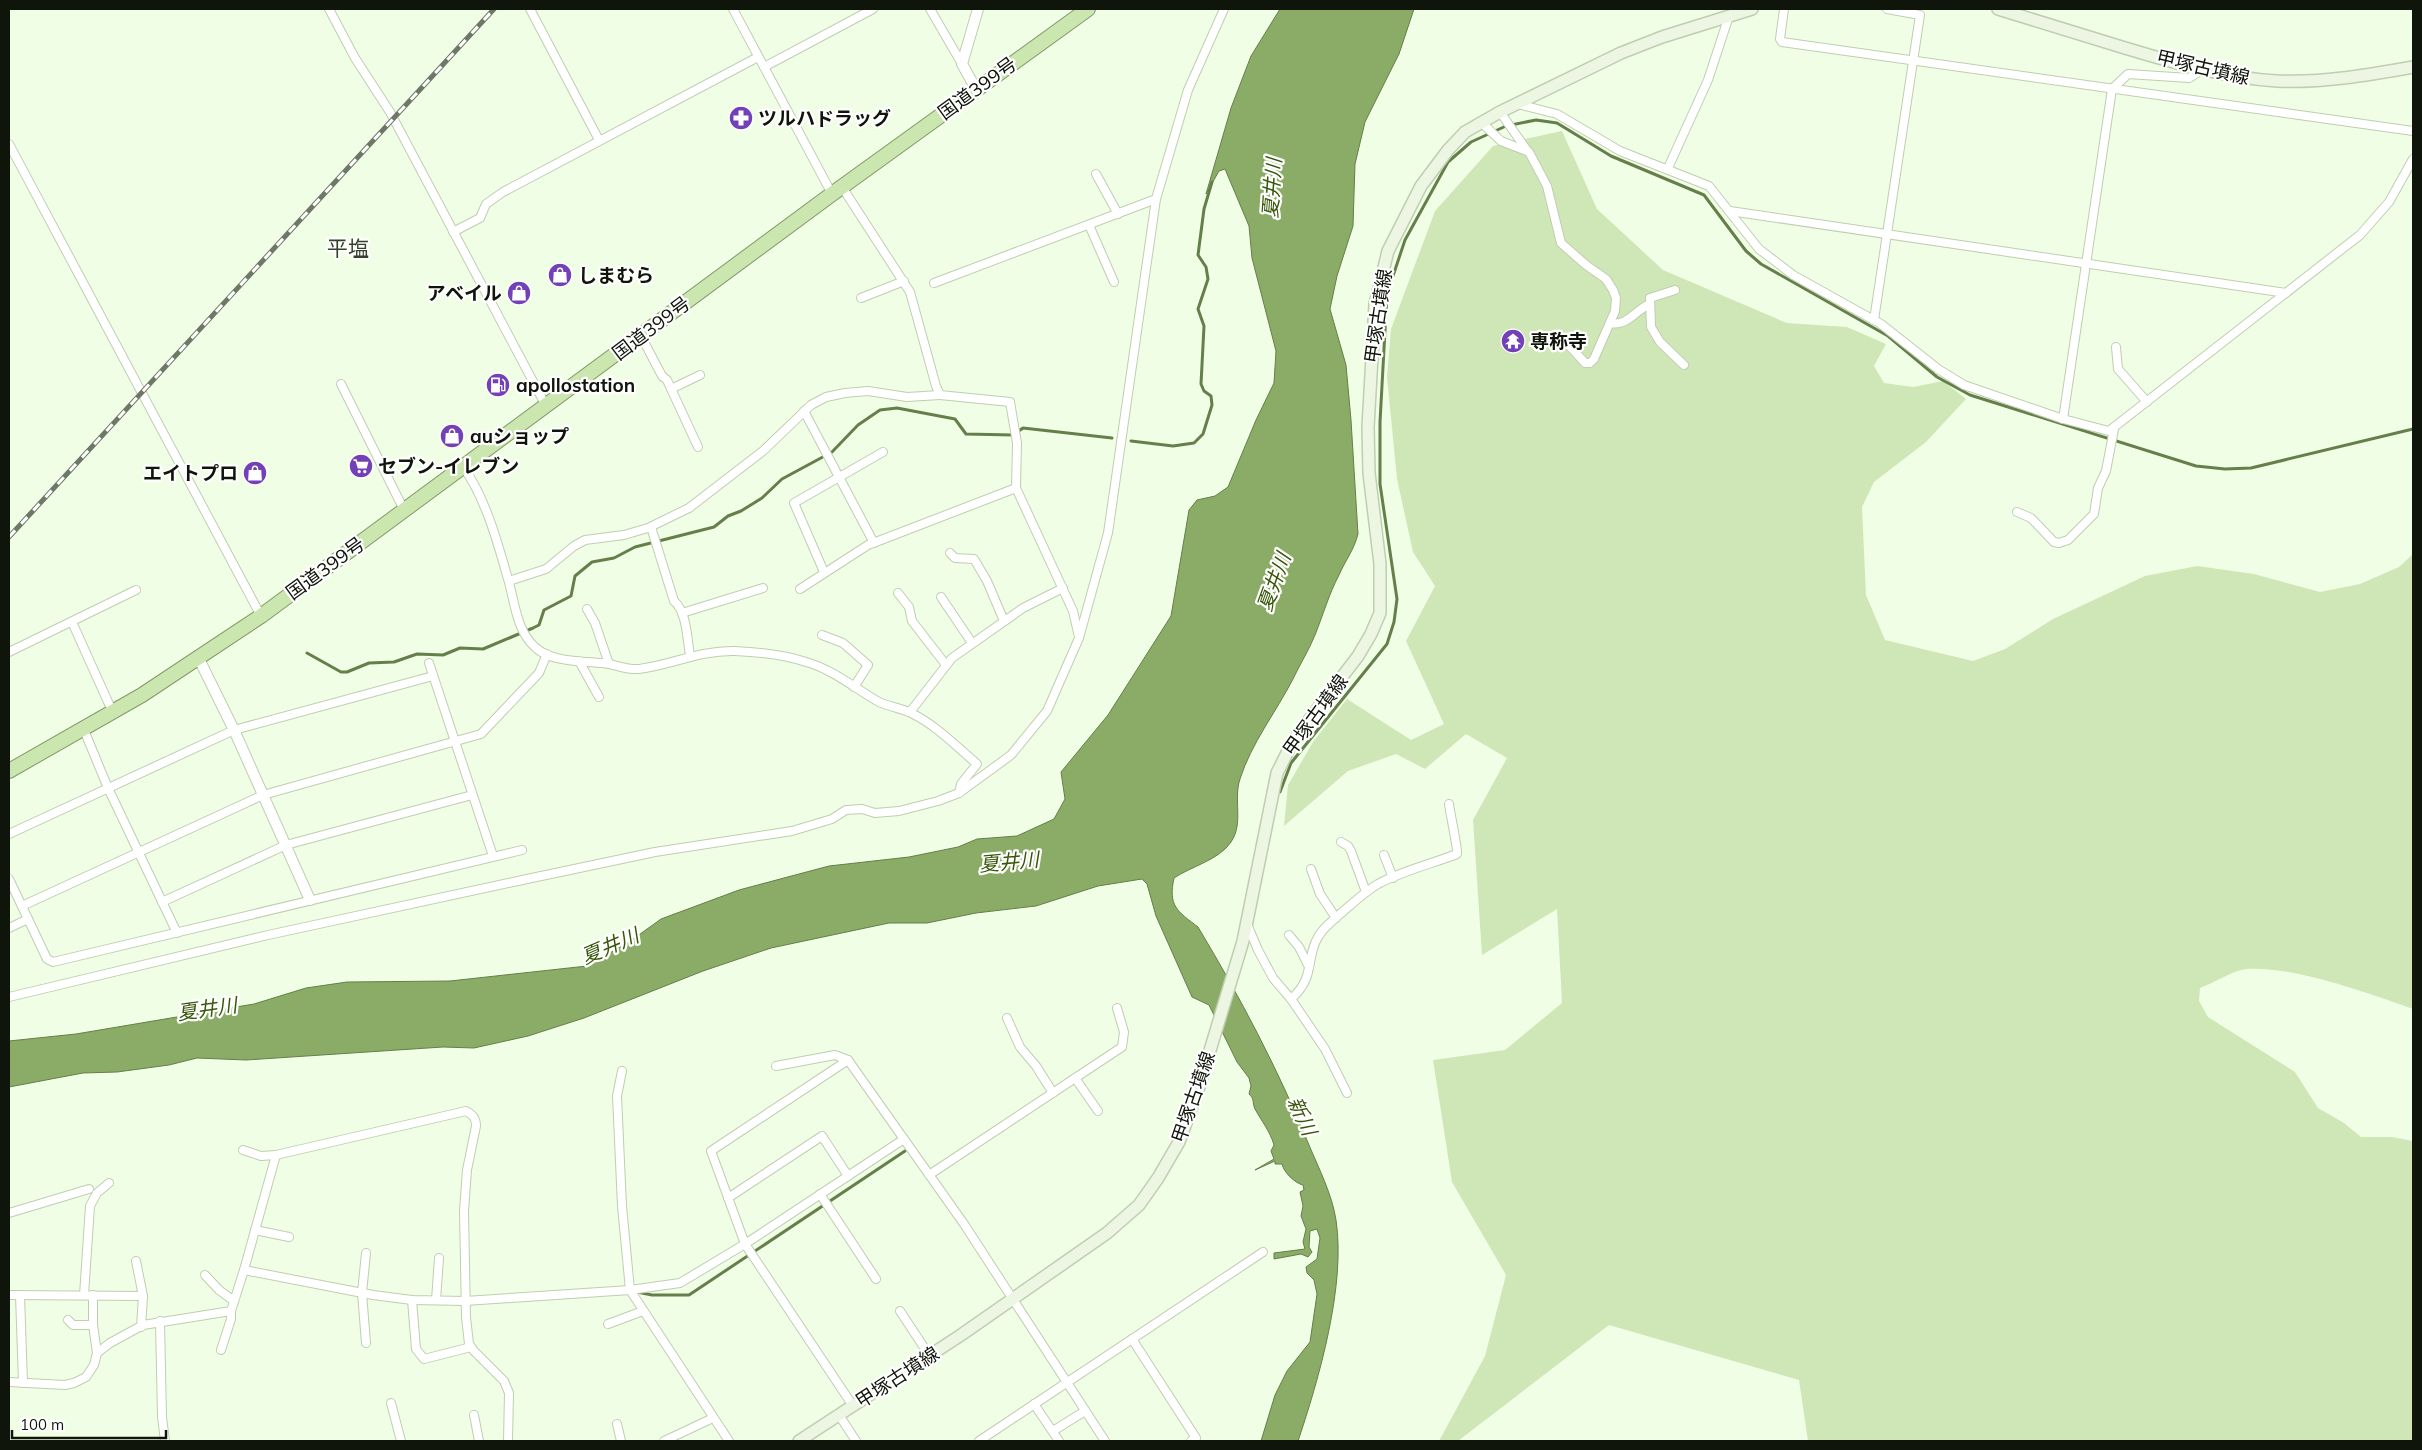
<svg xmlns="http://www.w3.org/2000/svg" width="2422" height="1450" viewBox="0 0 2422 1450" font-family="Mulish,'Noto Sans JP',sans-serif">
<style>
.green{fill:#cfe7b7}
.water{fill:#8aac66;stroke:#657f4b}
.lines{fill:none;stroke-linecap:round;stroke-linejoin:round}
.stream{stroke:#657f4b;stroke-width:3}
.minor-casing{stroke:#bfceb1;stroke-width:10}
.tertiary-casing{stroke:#bfceb1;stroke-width:12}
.secondary-casing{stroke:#bfceb1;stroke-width:14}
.trunk-casing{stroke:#82996a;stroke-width:16}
.minor{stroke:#fff;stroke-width:8}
.tertiary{stroke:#fff;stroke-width:10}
.secondary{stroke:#ecf6e2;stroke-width:11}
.trunk{stroke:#cce6b0;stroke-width:14}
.rail-casing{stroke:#6f7868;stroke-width:5}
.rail{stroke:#fff;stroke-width:3;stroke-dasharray:9;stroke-linecap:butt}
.labels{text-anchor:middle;stroke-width:4.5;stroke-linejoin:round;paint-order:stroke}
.street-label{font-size:19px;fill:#10150b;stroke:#fff}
.poi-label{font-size:19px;font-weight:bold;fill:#10150b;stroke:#fff;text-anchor:start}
.water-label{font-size:20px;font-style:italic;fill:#385709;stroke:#fff}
.quarter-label{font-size:21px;fill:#354129;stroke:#fff}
</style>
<rect width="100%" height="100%" fill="#f1fee6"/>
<path class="green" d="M1562 131 1597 209 1663 270 1787 323 1847 327 1886 344 1874 366 1884 383 1913 387 1943 381 1966 399 1926 442 1874 482 1862 507 1866 595 1885 640 1973 661 2005 649 2053 619 2145 576 2197 566 2254 574 2320 592 2360 584 2399 567 2413 554V1009C2370 994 2291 965 2246 969 2232 971 2214 983 2200 988L2199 1001 2208 1017 2295 1072 2318 1108 2344 1123 2361 1137H2392L2413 1141V1441H1808L1799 1380 1609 1325 1458 1441H1439L1485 1356 1506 1275 1452 1182 1433 1060 1505 1050 1562 1003 1557 909 1482 955 1473 820 1507 758 1466 734 1425 769 1396 754 1348 771 1284 826 1288 785 1313 742 1347 699 1411 740 1444 724 1406 641 1435 586 1413 552 1397 479 1387 377 1391 329 1435 211 1493 146Z"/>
<path class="water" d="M1280 9H1414L1399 54 1365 122 1355 164 1353 226 1337 276 1330 309 1346 365 1351 420 1358 534C1354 550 1345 561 1339 575 1329 594 1323 615 1315 635 1309 650 1300 664 1293 679 1276 712 1251 744 1240 779 1233 800 1244 823 1231 842 1219 860 1192 866 1174 878 1168 906 1177 911 1198 927 1240 997 1278 1069 1309 1145 1319 1169 1332 1194 1336 1220 1346 1285 1319 1379 1298 1441H1261L1275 1395 1287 1371 1310 1342 1317 1294 1314 1280 1307 1273 1306 1267 1317 1259 1320 1238 1317 1229 1310 1231 1309 1247 1312 1252 1308 1257 1301 1254 1274 1259V1253L1305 1249 1303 1242 1306 1229 1301 1216 1303 1206 1300 1192 1304 1190 1303 1185C1295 1183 1284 1173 1282 1164H1275V1161L1255 1170 1274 1159 1271 1151 1274 1145C1270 1131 1262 1122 1255 1109 1252 1103 1255 1099 1249 1094L1251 1086 1249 1078 1237 1062 1209 1005 1192 997 1156 916 1147 884 1142 879 1098 886 1036 906 976 913 927 923H889L771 948 703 971 584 1018 528 1036 474 1048 443 1047 246 1060 197 1058 169 1065 117 1072 83 1073 9 1087V1041L76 1034 254 1004 306 988 347 982 450 981 587 966 629 942 661 919 739 890 829 866 909 857 958 847 977 839 1017 836 1054 819 1065 799 1061 772 1108 715 1171 616 1189 510 1197 500 1215 496 1228 487 1256 420 1274 383 1276 351 1252 258 1249 226 1225 169 1219 171 1206 194 1231 108 1251 56Z"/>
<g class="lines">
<g class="stream">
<polyline points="1131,441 1173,446 1194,443 1203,434 1212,405 1211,396 1204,391 1201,384 1204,326 1198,309 1208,279 1206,267 1198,255 1204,209 1212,182"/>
<polyline points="307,653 341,672 347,672 369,663 394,662 417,654 443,655 460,648 483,649 533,628 539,625 544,610 571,596 575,576 592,562 614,558 635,547 714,527 728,516 741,511 762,498 782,479 832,452 858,425 880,410 897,408 955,419 966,434 1013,435 1023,428 1112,438"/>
<polyline points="1280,792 1291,763 1387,644 1394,622 1397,599 1380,484 1380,422 1387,294 1405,240 1448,162 1471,142 1506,126 1536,120 1557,123 1611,156 1704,195 1746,251 1761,264 1888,336 1937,377 1970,395 2196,466 2225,469 2251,468 2413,429"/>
<polyline points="637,1292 652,1295 689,1295 905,1151"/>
</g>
<g class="minor-casing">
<g id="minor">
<polyline points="329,9 355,58 390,112 546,406"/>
<polyline points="530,9 599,140"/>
<polyline points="733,9 832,194"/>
<polyline points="930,9 962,64"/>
<polyline points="1784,9 1780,39 1782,42 2413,131"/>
<polyline points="764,67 873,9"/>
<polyline points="1518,104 1557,114 1620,151 1709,186 1759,249 1793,275 1881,324 1938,369 1964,385 2063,419 2109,431 2360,235 2389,202 2413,159"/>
<polyline points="1500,112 1526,149"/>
<polyline points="1481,122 1501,141 1529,152 1547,186 1561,243 1586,265 1606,279 1613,290 1616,298 1615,311 1594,359 1590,363 1585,363 1567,343"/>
<polyline points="9,144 261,616"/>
<polyline points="1668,168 1708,80 1729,16"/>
<polyline points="1096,174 1118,214"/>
<polyline points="842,187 910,292 936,386 940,395 1010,402 1017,443 1016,488 1073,611 1079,637"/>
<polyline points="1730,211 2286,293"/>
<polyline points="1089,225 1114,282"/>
<polyline points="453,232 480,218 486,204 503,192 758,57"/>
<polyline points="934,283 1156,199"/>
<polyline points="1675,290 1650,298 1651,327 1660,342 1684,365"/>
<polyline points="861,298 904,281"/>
<polyline points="1874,320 1920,15 1887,9"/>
<path d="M1610 323C1627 327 1635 310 1650 304"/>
<polyline points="641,336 662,376 667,380 698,447"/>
<polyline points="2116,347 2118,369 2147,402"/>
<polyline points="341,384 404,510"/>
<polyline points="671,389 700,375"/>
<polyline points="804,411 874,543"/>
<polyline points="2063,419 2112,89 2128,74 2189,78 2202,70"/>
<path d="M463 467C485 496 498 544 508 579 515 602 516 631 536 648 552 663 588 661 609 664 619 666 629 670 639 669 672 665 700 650 735 651 758 652 785 655 806 662 832 669 856 689 879 702 890 707 901 708 911 713 936 725 956 746 977 764L961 784 959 793"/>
<polyline points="2017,512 2031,518 2054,542 2059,543 2068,540 2094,514 2098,488 2106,471 2114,429"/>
<path d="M651 527 674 601C687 612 687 639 690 655"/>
<polyline points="950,553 955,558 974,559 987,581 1004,621"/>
<polyline points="824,572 794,503 883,452"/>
<polyline points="509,581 546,569 574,546 585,540 624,535 648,528 689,508 763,451 811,405 826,397 845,393 868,391 907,397 940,395"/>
<polyline points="800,589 868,545 1016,488"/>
<polyline points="898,593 909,607 912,621 946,665"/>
<polyline points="941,597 972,643"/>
<polyline points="587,609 595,623 609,664"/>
<polyline points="682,613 763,588"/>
<polyline points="72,622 113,713"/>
<polyline points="822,635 843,643 868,665 854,687"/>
<polyline points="9,652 136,590"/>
<polyline points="579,661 599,697"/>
<polyline points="429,663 493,856"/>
<polyline points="910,712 952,658 1023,608 1063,588"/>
<polyline points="84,730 108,788 177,933"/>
<polyline points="9,834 234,730 433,676"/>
<polyline points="1341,842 1348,846 1351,851 1366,892"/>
<polyline points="1384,855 1393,878"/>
<polyline points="1311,869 1320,894 1336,918"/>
<polyline points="9,879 47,959 53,962 522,850"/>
<polyline points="162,902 286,845 472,795"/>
<polyline points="22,906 263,795 481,734 539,673 547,654"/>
<polyline points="1247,924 1258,950 1273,978 1291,999 1325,1049 1347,1093"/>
<polyline points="9,928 28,919"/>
<polyline points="1289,935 1299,947 1309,967"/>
<polyline points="9,997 268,935 527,879 655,852 792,831 832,819 846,810 862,809 875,813 899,811 938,801 959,793 1011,755 1047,711 1079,638 1108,533 1156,199 1188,90 1224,9"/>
<path d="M1291 999C1316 977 1305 959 1318 937 1323 928 1331 922 1339 915 1351 905 1364 892 1378 884 1402 871 1431 864 1457 854 1458 849 1450 813 1449 804"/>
<polyline points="1007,1018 1020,1047 1036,1066 1053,1093"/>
<polyline points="776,1066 835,1055 848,1060"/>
<polyline points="622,1071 617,1096 622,1206 630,1290 729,1441"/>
<polyline points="1075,1078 1098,1111"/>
<path d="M243 1150 261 1156 276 1155 466 1111C473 1115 476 1118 476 1126L467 1170 464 1211 466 1317 469 1344 474 1351 504 1381 509 1393 508 1441"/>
<polyline points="929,1175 1122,1047 1124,1032 1117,1008"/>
<polyline points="820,1194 876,1279"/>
<polyline points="728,1198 822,1136 848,1176"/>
<polyline points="9,1213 89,1189"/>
<polyline points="255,1230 289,1237"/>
<polyline points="366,1253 362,1293 366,1343"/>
<polyline points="136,1261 143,1296 141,1327"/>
<polyline points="244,1270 373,1295 412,1300 465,1301 630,1290 680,1283 745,1244 904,1139"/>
<polyline points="205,1275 219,1290 234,1301"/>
<polyline points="9,1295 143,1296"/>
<polyline points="20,1295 23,1383"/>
<polyline points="84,1295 90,1206 97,1193 109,1183"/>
<polyline points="93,1295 93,1325 97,1353"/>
<polyline points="412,1300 416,1349 424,1359 471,1347"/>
<polyline points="436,1300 439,1258"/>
<polyline points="900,1311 929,1355"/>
<polyline points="68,1320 73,1325 93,1325"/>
<polyline points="160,1321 162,1417 165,1441"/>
<polyline points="608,1324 643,1311"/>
<polyline points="1132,1339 1196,1438 1191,1441"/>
<polyline points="221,1350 231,1319 231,1311"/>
<polyline points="9,1382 65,1385 74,1383 86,1377 94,1365 97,1353 110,1343 143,1325 231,1311 244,1270 276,1155"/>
<polyline points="391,1403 401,1441"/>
<polyline points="1034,1404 1059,1441"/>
<polyline points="853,1406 745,1244 711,1151 848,1060 964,1224 1105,1441"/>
<polyline points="474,1415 479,1441"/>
<polyline points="839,1415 856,1441"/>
<polyline points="617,1424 621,1441"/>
<polyline points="1053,1431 1085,1411"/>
<polyline points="664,1441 713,1418"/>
<polyline points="979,1441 1263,1252"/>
</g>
</g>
<g class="tertiary-casing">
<g id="tertiary">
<polyline points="976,89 962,64 978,9"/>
<polyline points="199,659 234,730 310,900"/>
</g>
</g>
<g class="secondary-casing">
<g id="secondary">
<path d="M1998 9C2041 22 2083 35 2125 48 2175 63 2225 78 2277 81 2323 83 2368 75 2413 67"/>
<polyline points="799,1441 961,1335 1107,1233 1139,1205 1158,1178 1179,1142 1199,1087 1243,941 1277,773 1293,741 1358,656 1371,634 1380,613 1380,564 1369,473 1368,427 1375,304 1388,251 1421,186 1448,150 1465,132 1500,112 1621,53 1662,37 1752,9"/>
</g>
</g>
<g class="trunk-casing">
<polyline id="trunk" points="9,771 142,695 261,616 832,194 1088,9"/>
</g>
<use href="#minor" class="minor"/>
<use href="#tertiary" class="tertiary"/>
<use href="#secondary" class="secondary"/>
<use href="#trunk" class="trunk"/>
<g class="rail-casing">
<polyline id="rail" points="9,537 494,9"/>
</g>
<use href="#rail" class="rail"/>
</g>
<defs>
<g id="pharmacy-disc" transform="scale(1.25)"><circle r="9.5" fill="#7340b7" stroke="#fff"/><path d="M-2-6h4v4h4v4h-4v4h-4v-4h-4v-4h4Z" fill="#fff"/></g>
<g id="shop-disc" transform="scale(1.25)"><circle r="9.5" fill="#7340b7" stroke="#fff"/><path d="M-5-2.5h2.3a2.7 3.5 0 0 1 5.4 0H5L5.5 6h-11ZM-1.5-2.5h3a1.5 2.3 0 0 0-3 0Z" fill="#fff"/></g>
<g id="temple-disc" transform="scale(1.25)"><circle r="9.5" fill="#7340b7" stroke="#fff"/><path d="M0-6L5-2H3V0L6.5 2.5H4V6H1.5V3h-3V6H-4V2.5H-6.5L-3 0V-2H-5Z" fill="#fff"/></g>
<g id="fuel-disc" transform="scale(1.25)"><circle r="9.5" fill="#7340b7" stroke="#fff"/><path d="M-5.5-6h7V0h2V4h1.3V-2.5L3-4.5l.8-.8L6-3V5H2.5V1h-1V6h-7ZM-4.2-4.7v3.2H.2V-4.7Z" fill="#fff"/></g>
<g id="supermarket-disc" transform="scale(1.25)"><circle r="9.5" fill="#7340b7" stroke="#fff"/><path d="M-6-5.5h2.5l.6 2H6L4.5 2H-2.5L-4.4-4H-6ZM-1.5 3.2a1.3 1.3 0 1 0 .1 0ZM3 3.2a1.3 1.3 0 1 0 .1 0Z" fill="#fff"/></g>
</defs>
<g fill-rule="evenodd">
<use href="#pharmacy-disc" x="741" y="118"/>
<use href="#shop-disc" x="560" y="275"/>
<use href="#shop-disc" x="519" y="293"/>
<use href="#temple-disc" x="1513" y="341"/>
<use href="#fuel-disc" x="498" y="385"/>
<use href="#shop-disc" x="452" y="436"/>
<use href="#supermarket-disc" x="361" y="466"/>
<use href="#shop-disc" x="255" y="473"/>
</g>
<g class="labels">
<g class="street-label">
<text transform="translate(2203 67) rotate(13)" y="7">甲塚古墳線</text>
<text transform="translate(977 88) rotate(-36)" y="7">国道399号</text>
<text transform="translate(1378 316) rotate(-82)" y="7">甲塚古墳線</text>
<text transform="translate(651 328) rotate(-37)" y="7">国道399号</text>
<text transform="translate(325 568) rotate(-36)" y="7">国道399号</text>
<text transform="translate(1315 715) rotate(-54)" y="7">甲塚古墳線</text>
<text transform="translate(1193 1097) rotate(-71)" y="7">甲塚古墳線</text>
<text transform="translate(897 1377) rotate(-33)" y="7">甲塚古墳線</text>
</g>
<g class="poi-label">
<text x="758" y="125">ツルハドラッグ</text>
<text x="578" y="282">しまむら</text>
<text x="502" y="300" text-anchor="end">アベイル</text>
<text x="1530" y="348">専称寺</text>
<text x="516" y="392">apollostation</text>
<text x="470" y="443">auショップ</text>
<text x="378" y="473">セブン-イレブン</text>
<text x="238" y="480" text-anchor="end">エイトプロ</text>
</g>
<g class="water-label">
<text transform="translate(1272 188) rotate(-86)" y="7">夏井川</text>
<text transform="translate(1274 582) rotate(-70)" y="7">夏井川</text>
<text transform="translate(1009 862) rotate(-5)" y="7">夏井川</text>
<text transform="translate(610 946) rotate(-23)" y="7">夏井川</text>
<text transform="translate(207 1009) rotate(-8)" y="7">夏井川</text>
<text transform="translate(1302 1116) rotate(65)" y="7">新川</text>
</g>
<g class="quarter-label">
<text x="348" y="256">平塩</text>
</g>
</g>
<rect width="2422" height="1450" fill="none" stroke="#10150b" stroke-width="20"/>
<path d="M12 1430v8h154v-8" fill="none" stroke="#10150b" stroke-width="2.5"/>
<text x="20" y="1430" font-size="15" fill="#10150b" stroke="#ffffff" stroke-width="4" paint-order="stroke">100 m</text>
</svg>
